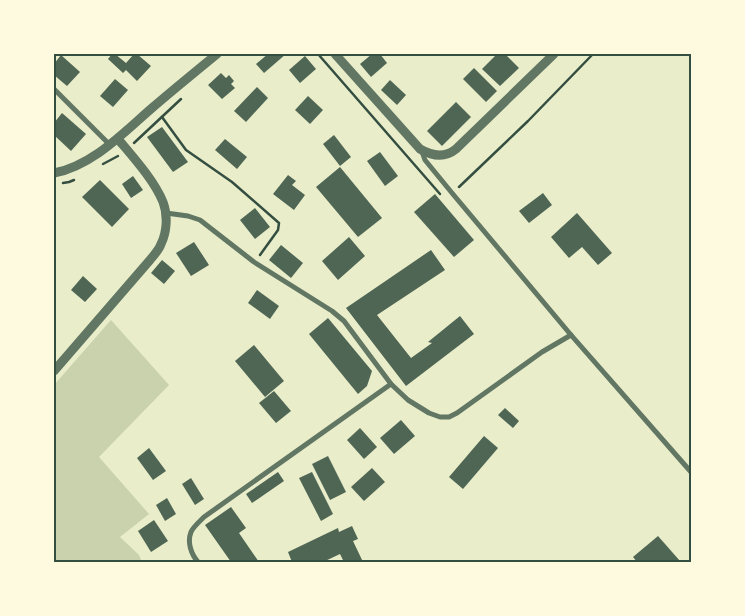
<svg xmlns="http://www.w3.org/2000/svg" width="745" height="616" viewBox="0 0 745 616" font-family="'Roboto Condensed',sans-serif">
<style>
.green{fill:#cad2ad}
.building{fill:#4f6655}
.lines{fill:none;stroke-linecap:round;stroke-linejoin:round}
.path{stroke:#344e41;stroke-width:2.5}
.minor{stroke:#617663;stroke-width:5}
.tertiary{stroke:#617663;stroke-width:9}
.neatline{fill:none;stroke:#344e41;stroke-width:2}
</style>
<rect width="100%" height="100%" fill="#e9edc9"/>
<polygon class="green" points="111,320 169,385 99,457 149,514 120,537 139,555 142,562 54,562 54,385"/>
<g class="building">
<polygon points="112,54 115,54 126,63 134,54 137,54 151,66 137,81 126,70 123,73 108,59"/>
<polygon points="268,54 286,54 264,73 256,64"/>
<polygon points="372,54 380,54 387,63 371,77 360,64"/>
<polygon points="497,54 505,54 519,68 500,86 482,69"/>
<polygon points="61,55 80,72 67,86 54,75 54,64"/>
<polygon points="305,56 316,69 300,83 289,70"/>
<polygon points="474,68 497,91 486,102 463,79"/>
<polygon points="221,73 226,78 229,75 234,81 231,84 235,88 222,99 208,85"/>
<polygon points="115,79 128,90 113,107 100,96"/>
<polygon points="390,80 406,95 397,105 381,90"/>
<polygon points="257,87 268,98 246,122 234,111"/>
<polygon points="308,96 323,110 310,124 295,110"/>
<polygon points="456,102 471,117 442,146 427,131"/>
<polygon points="62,113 86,134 71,151 54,135 54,123"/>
<polygon points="162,127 188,162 173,172 147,137"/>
<polygon points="334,135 351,157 340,166 323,144"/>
<polygon points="225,139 247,157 237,169 215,150"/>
<polygon points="380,152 398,176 385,186 367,161"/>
<polygon points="340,167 382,218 358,237 316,187"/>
<polygon points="288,175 296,181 292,185 305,195 294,210 273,194"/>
<polygon points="133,176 143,190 131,198 122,184"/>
<polygon points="100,180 129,209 112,227 82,197"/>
<polygon points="543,193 552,205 529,223 519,211"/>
<polygon points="435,194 474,240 454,257 414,212"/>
<polygon points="255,208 270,227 255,239 240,220"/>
<polygon points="577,213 612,253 598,265 582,247 569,258 551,237"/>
<polygon points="349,237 365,256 338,280 322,261"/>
<polygon points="194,242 209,265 191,276 176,253"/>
<polygon points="281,245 303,263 291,278 269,260"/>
<polygon points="431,250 445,270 377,315 411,358 432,343 428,342 460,316 474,334 406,386 346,308"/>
<polygon points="162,260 175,271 164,284 151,273"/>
<polygon points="83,276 97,289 85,302 71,290"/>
<polygon points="257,290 279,306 270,319 248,303"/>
<polygon points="328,318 372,371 367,386 358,394 309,334"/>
<polygon points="254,345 284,381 265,397 235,361"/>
<polygon points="274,391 291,411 276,423 259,403"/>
<polygon points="505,408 519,421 513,428 498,415"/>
<polygon points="401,420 415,436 394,454 380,438"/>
<polygon points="360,428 377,447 364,459 347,440"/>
<polygon points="484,436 498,448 463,489 449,477"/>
<polygon points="149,448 166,471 153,480 137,458"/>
<polygon points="328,456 346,492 330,500 312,464"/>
<polygon points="372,468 385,482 364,501 351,487"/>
<polygon points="278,472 284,481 252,503 246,494"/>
<polygon points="312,472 333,514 321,521 299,478"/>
<polygon points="191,478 204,499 195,505 182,484"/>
<polygon points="167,498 176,514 165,521 156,505"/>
<polygon points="231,507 246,528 239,533 259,562 231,562 205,525"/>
<polygon points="154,520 168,541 151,552 138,531"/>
<polygon points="352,526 358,539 353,541 363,562 344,562 340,554 323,562 292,562 288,552 338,528 339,532"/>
<polygon points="658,536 680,561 679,562 637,562 633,557"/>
</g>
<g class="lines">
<g class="path">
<polyline points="318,54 440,194"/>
<polyline points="162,117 186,150 232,182 279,223 278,230 260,255"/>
<polyline points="134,143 181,99"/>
<polyline points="103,164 118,156"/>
<polyline points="63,183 69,182 74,180"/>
<polyline points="459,187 528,121 593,54"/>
</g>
<g class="minor">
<polyline points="54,89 109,144"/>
<polyline points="421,149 425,160 452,193 571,335 691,472"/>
<polyline points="166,213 188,216 200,220 254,262 332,311 344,321 391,384 408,400 429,413 440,417 449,417 457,413 542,352 571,335"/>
<path d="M198 562C191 554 187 542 191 532 193 527 200 521 204 517L391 384"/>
</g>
<g class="tertiary">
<path d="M335 54 420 149C432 156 445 158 456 149L554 54"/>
<path d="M54 173C92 166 123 133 152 108 173 90 195 72 217 54"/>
<path d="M54 371 150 260C154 255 159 250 161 244 167 232 168 215 163 202 154 180 133 157 118 139"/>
</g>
</g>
<rect width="745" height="616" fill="none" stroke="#fefae0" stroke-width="110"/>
<rect x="55" y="55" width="635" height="506" class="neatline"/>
</svg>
